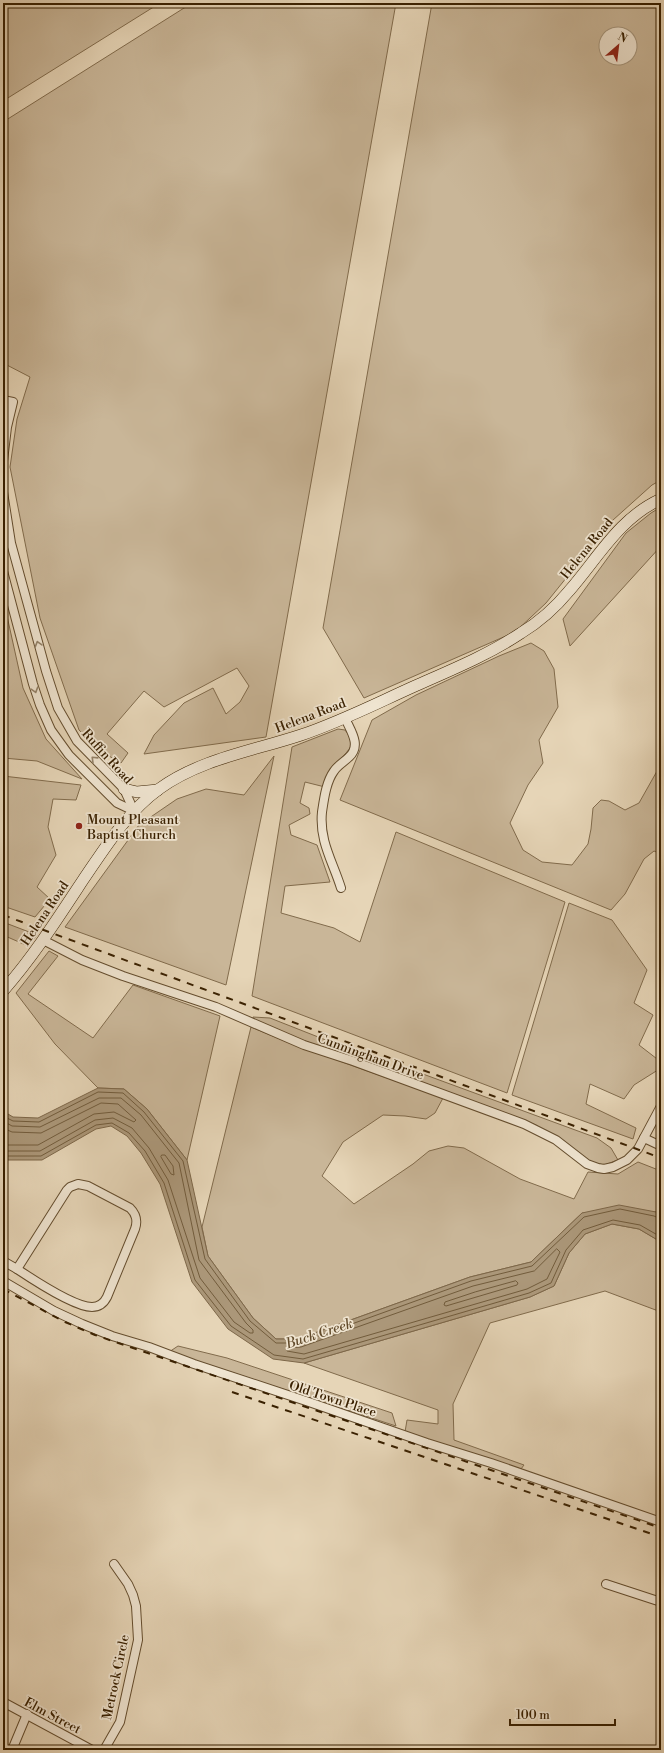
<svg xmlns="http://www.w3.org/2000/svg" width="664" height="1753" viewBox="0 0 664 1753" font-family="'Libre Bodoni',serif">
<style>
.green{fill:#c9b698;stroke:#816b4c;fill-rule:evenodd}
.water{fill:#ab9779;stroke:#7d6749}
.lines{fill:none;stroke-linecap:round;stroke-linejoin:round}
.shore{stroke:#725c3c;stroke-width:1}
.street-casing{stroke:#644d2e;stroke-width:10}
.secondary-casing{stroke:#392000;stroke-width:12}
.street{stroke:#efe4d0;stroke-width:8}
.secondary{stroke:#efe4d0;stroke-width:11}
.rail{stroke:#392000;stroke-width:2;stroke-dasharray:7 7;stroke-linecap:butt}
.oneway{stroke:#948268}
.poi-dot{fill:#8f2418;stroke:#efe4d0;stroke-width:1.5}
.labels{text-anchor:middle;stroke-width:3.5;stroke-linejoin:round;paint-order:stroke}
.street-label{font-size:13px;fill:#392000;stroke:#efe4d0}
.poi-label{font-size:13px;fill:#392000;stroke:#efe4d0;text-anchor:start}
.water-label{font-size:14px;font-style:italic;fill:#614a2a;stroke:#efe4d0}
</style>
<rect width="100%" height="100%" fill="#e6d5b7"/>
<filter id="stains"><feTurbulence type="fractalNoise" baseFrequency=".005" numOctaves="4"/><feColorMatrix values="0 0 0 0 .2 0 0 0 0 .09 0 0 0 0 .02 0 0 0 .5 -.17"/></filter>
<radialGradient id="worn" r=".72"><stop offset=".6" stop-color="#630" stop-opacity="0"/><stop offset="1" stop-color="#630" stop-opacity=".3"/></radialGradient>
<g class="green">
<polygon points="3,3 160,3 3,101"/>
<polygon points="192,3 396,3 266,737 144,754 154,735 184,703 213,688 226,714 240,702 249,686 237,668 164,707 144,691 107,734 128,753 121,763 102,752 79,730 40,618 10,467 17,419 30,377 3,363 3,122"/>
<path d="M432 3H661V480L652 485 613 520 546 603 515 632 364 698 323 628ZM606 34H630V58H606Z"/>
<polygon points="661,507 661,546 570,646 563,619 626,533 651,513"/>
<polygon points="3,598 23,688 46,739 82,779 37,761 3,758"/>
<polygon points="531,643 544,651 554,669 558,707 539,740 543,763 528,785 510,823 523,850 542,862 572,865 588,844 591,829 593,808 601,800 609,801 625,810 639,803 661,764 661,854 654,851 644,859 625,894 611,910 340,800 372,720 416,695 499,656"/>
<path d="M338 729 345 730 353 741C349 754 339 758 331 768 328 773 326 781 325 787L305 782 300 803 309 808 310 814 289 825 291 835 317 845 330 882 285 886 281 913 334 928 360 942 396 832 565 902 507 1093 252 996 292 747Z"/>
<polygon points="274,756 226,985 65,927 139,825 177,799 206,789 244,795"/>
<polygon points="3,776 81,785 76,800 53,799 48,827 56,855 37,887 50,899 35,917 3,906"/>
<polygon points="569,903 612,920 647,970 634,1003 653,1015 639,1045 661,1062 661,1068 634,1085 624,1099 590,1084 586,1104 636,1128 633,1139 512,1095"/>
<polygon points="3,922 37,935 28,946 3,935"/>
<polygon points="49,951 58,956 28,994 93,1038 133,985 220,1016 187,1160 147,1109 124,1089 98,1088 55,1044 16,993"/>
<polygon points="253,1017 270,1018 379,1061 379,1067 305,1041 253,1021"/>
<polygon points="251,1027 292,1044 443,1098 435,1113 426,1119 405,1116 383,1115 343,1142 322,1176 354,1204 413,1164 429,1151 448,1146 464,1148 520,1179 574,1199 588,1172 618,1174 638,1162 661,1171 661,1216 656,1212 582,1213 531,1262 470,1277 298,1339 276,1339 253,1318 208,1256 202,1227"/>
<polygon points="412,1070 597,1138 611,1148 618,1160 604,1165 591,1162 536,1125 411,1078"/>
<polygon points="612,1224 639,1229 661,1242 661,1312 605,1291 490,1323 453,1404 454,1440 524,1465 521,1469 405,1432 407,1420 438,1424 438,1410 304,1363 530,1297 554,1286 569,1253 585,1234"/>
<polygon points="178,1346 227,1358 392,1413 396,1426 169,1352"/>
</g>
<polygon class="water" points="98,1088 124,1089 147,1109 187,1160 208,1256 253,1318 276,1339 298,1339 470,1277 531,1262 582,1213 619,1205 656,1212 661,1216 661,1242 639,1229 612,1224 585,1234 569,1253 554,1286 530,1297 304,1363 273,1359 228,1329 192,1282 160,1184 141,1153 127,1136 111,1126 96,1129 42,1160 3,1160 3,1111 13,1117 38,1118"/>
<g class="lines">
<g class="shore">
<polyline points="3,1116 13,1121 39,1122 98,1092 123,1093 144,1112 183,1161 205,1259 250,1321 276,1343 299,1343 471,1281 532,1266 584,1217 620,1209 654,1216 661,1219"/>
<polyline points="3,1121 12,1126 40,1127 99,1098 121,1098 141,1115 179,1163 199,1260 246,1323 253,1330 253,1333 250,1333 234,1322 200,1278 168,1180 149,1148 132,1128 113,1118 95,1120 40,1151 3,1151"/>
<polyline points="3,1128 12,1132 41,1133 101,1103 118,1104 136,1120 134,1122 114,1112 94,1114 38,1145 3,1145"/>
<polygon points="162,1155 165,1155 173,1166 174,1175 171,1174 161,1157"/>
<polyline points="3,1156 41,1156 96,1125 112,1123 129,1133 145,1151 164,1183 195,1280 231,1326 274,1355 303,1359 529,1293 551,1283 566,1250 583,1230 613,1220 640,1225 661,1237"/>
<polygon points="557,1249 560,1252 547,1279 527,1289 304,1354 287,1351 288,1348 301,1347 473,1286 534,1271"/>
<polygon points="516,1281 518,1283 517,1285 446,1306 444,1305 445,1302 475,1292"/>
</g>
<g class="street-casing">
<g id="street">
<polyline points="3,400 13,402 7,427 3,461"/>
<polyline points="3,492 11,543 46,671 58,708 77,741 124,789 134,811"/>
<polyline points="3,571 33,684 40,705 51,730 69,755 117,803 134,811"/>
<path d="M341 888C333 862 319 841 322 812 324 799 326 782 334 771 338 765 344 762 349 757 362 745 350 730 345 718"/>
<polyline points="43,940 82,960 123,976 216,1007 304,1045 353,1061 524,1124 556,1140 587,1164 598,1168 604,1169 613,1167 627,1160 638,1149 661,1106"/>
<polyline points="3,977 10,983"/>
<polyline points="644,1138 661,1146"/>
<path d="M78 1184 88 1186 130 1208C136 1214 138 1220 135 1229L107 1297C104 1303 99 1307 92 1307 75 1307 32 1279 17 1269L67 1190 70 1187Z"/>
<polyline points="3,1261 17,1269"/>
<polyline points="3,1281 54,1311 82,1324 112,1336 149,1347 194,1364 306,1401 427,1443 491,1463 661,1522"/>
<polyline points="606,1584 661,1602"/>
<polyline points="3,1702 92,1750"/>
<polyline points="12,1750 27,1714"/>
<polyline points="104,1750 120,1722 138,1640 136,1606 133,1595 128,1584 114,1564"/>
</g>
</g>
<g class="secondary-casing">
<g id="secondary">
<polyline points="124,789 137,792 158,790"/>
<path d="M3 991C33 957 58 918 83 880 105 848 126 813 159 789 200 759 253 751 301 735 340 722 377 703 415 686 451 670 488 655 521 633 539 622 555 608 569 591 598 558 619 518 661 499"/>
</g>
</g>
<use href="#street" class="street"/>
<use href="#secondary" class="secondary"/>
<g class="rail">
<polyline points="3,915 661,1158"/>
<polyline points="3,1289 65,1322 95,1335 661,1528"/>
<polyline points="232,1392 661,1537"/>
</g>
</g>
<defs><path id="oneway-chevron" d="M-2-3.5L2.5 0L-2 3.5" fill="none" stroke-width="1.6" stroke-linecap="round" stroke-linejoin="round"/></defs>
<g class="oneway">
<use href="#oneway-chevron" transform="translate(38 644) rotate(-106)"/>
<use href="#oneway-chevron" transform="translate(35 690) rotate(73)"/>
<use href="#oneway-chevron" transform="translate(94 759) rotate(-136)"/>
</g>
<circle class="poi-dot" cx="79" cy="826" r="4"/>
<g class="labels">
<g class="street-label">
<text transform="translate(586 548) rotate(-51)" y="5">Helena Road</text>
<text transform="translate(310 715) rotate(-21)" y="5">Helena Road</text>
<text transform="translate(108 756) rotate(48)" y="5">Ruffin Road</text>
<text transform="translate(44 913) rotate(-56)" y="5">Helena Road</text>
<text transform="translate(371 1056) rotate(20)" y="5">Cunningham Drive</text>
<text transform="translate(333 1398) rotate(18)" y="5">Old Town Place</text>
<text transform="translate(115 1677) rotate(-78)" y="5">Metrock Circle</text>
<text transform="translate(53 1715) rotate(28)" y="5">Elm Street</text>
</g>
<g class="poi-label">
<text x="87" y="824">Mount Pleasant<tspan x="87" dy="15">Baptist Church</tspan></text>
</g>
<g class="water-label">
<text transform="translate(319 1333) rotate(-18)" y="5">Buck Creek</text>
</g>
</g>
<rect width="664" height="1753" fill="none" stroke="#e6d5b7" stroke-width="16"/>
<rect x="4" y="4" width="656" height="1745" fill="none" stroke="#392000" stroke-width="2"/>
<rect x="8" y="8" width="648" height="1737" fill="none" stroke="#392000"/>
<g transform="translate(618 46) rotate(28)"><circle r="19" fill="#efe4d0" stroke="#a6967d"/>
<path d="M0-3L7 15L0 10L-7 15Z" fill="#8f2418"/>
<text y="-6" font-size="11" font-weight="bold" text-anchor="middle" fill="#392000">N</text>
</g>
<path d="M510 1719v6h105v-6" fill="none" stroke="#392000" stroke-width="2"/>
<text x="516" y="1719" font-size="12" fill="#392000" stroke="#efe4d0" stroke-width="3" paint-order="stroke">100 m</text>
<rect width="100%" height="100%" filter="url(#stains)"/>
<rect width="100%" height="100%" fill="url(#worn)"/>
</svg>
